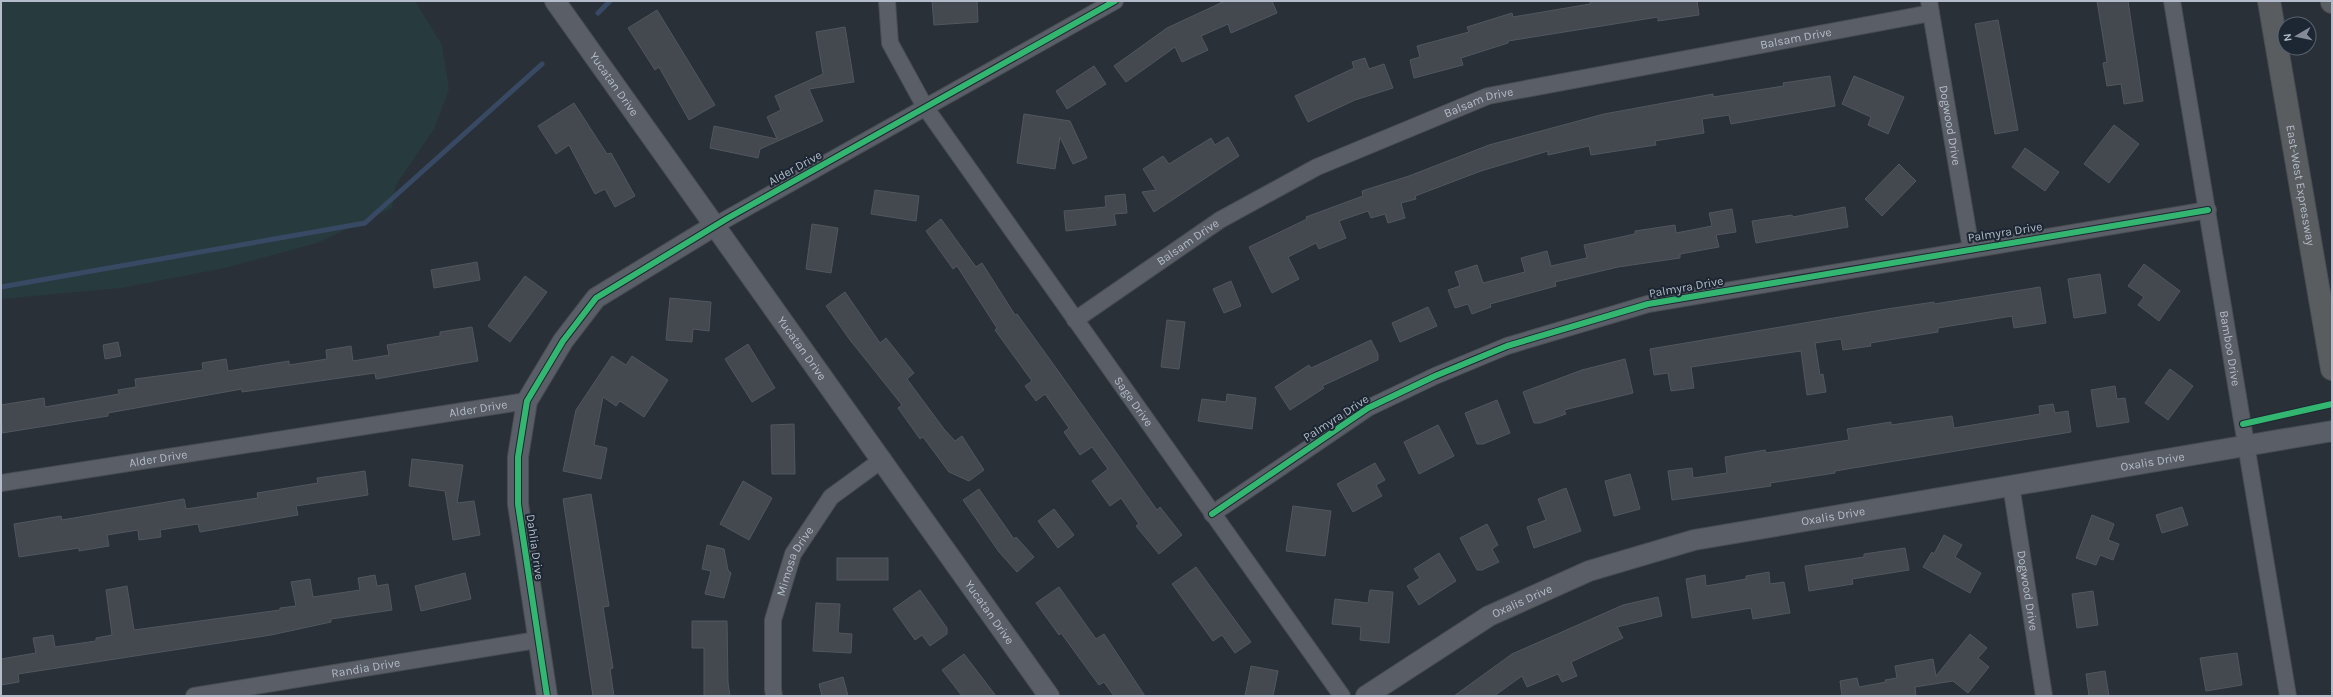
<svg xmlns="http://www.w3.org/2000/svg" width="2333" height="697" viewBox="0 0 2333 697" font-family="Karla,sans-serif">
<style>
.green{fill:#273a3e}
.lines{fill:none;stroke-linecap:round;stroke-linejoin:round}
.stream{stroke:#384963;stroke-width:5}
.building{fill:#444950;stroke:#52575f}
.minor-casing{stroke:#484c53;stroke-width:18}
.tertiary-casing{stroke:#484c53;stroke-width:22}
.motorway-casing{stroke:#474c53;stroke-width:24}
.minor{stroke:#5a5e66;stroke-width:16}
.tertiary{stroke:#5a5e66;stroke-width:20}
.motorway{stroke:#5a5d60;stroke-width:22}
.cycleway-casing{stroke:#1d2633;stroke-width:8}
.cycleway{stroke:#33b770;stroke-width:6}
.labels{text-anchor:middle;stroke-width:4;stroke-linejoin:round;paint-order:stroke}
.street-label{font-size:12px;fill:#b4bcc9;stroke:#1d2633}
</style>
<rect width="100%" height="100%" fill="#2a3038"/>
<polygon class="green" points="1,1 415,1 442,45 449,89 434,129 396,185 392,208 317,243 225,268 121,288 1,299"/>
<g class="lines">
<g class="stream">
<polyline points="598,13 610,1"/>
<polyline points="1,287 365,223 542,64"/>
</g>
</g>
<g class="building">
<polygon points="932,1 977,1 978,22 934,25"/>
<polygon points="1225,1 1272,1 1277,13 1231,33 1228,24 1201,36 1208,50 1182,62 1175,47 1126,82 1114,66 1167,28"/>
<polygon points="1590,1 1697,1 1699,15 1658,21 1658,17 1508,41 1508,43 1461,58 1463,65 1414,78 1410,60 1420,57 1417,46 1469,32 1467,27 1512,13 1513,17 1590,4"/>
<polygon points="2097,1 2128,1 2143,101 2124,104 2121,84 2107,86 2103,63 2107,62"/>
<polygon points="657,10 715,105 689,120 659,67 655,70 628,28"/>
<polygon points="1998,20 2018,130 1995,134 1975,24"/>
<polygon points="845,27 854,82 809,89 823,121 760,149 758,158 710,148 714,126 777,139 767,117 781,110 775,96 823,74 816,32"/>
<polygon points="1365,58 1369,69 1384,64 1393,88 1355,100 1308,122 1295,96 1354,68 1352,62"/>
<polygon points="1094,66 1106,84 1067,109 1056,91"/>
<polygon points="1830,76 1835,106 1731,124 1729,115 1702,119 1704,133 1655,141 1656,145 1591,155 1589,146 1548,155 1548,151 1481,171 1415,196 1416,199 1401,203 1405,218 1388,223 1385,214 1371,218 1368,211 1339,221 1346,238 1319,249 1316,243 1288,257 1299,279 1272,293 1249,247 1307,219 1306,217 1363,196 1362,191 1409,176 1489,145 1604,114 1713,94 1713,97 1784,86 1783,83"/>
<polygon points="1854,76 1904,97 1888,134 1868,125 1871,117 1842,104"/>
<polygon points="574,103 607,154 611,153 635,196 615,207 605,189 595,194 569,145 556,154 538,126"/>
<polygon points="1024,114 1070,121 1087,158 1073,164 1060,137 1055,169 1017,163"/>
<polygon points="2114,125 2139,144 2109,183 2084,164"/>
<polygon points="1228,137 1239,156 1154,212 1142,192 1156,190 1143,169 1163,156 1169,164 1211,138 1215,145"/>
<polygon points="2025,148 2059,172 2045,191 2012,167"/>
<polygon points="1899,164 1916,181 1882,216 1865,199"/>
<polygon points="875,190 919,196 916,221 871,214"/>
<polygon points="1125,194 1127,213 1114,214 1116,225 1066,231 1064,211 1106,207 1105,196"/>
<polygon points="1845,207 1848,227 1756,243 1752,221 1792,215 1793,217"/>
<polygon points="1732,209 1736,232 1716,235 1719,247 1680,254 1680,258 1618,267 1555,282 1556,286 1490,304 1491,307 1472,314 1468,304 1455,308 1448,290 1460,286 1455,272 1477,265 1483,283 1525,272 1521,258 1547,251 1551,266 1587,258 1584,245 1635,234 1635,231 1675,225 1676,233 1712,226 1709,213"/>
<polygon points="941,219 976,267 982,263 1015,315 1017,314 1056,368 1157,510 1160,507 1182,535 1159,554 1136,526 1139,524 1121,498 1110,506 1092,481 1108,469 1092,447 1080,455 1064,432 1069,428 1045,394 1036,401 1025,386 1032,381 995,330 997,328 957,266 953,269 926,231"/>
<polygon points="812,224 838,228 831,273 806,269"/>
<polygon points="477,262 480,280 434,288 431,270"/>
<polygon points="2144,264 2180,291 2159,321 2138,305 2144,297 2128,286"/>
<polygon points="2100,274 2106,313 2074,318 2068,279"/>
<polygon points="525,276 547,292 510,342 488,326"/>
<polygon points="1231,281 1241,306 1224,313 1213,289"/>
<polygon points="2040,287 2046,323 2014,328 2012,316 1938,328 1938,332 1870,343 1871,346 1843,350 1841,339 1815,343 1820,375 1823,374 1826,392 1807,395 1801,351 1691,367 1694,388 1671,391 1668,373 1654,375 1650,349 1887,309 1934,302 1934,304"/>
<polygon points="845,292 880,343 886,338 914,373 907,379 944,429 955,441 962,436 984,470 969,481 949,472 923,437 920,439 898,408 902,405 850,340 826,306"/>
<polygon points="670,298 711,302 709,331 693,329 692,342 666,340"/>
<polygon points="1428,307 1437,326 1400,342 1392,323"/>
<polygon points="1167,320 1185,322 1179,369 1161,367"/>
<polygon points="472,327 478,361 376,379 375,373 242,392 242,389 108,413 108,416 2,433 1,405 44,398 45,407 119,394 118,390 136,387 135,379 203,370 202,363 226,359 228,371 289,361 289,365 327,359 326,350 351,346 353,361 389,355 387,345 440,336 440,332"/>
<polygon points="1371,340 1378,354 1378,360 1322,386 1324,388 1290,410 1275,387 1309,365 1311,368"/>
<polygon points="118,342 121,356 105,359 103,345"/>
<polygon points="748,344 775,388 752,402 725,359"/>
<polygon points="612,356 626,365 632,356 668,380 644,417 620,401 616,406 603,397 594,445 607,448 601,479 563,471 576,410"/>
<polygon points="1625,359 1633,393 1564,410 1566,414 1540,423 1534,423 1523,392 1582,370"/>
<polygon points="2170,369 2193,386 2168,420 2145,403"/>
<polygon points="2115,386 2117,399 2125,398 2129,422 2097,427 2091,390"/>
<polygon points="1227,394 1256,398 1252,429 1198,421 1202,399 1226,402"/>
<polygon points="1497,400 1510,433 1483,444 1477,444 1465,413"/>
<polygon points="2053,404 2055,413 2068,411 2071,432 1835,471 1835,473 1770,483 1771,486 1672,500 1668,471 1692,468 1693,478 1727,473 1725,457 1765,450 1766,453 1849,440 1847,429 1891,422 1891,425 1952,416 1954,428 2040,414 2039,406"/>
<polygon points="794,424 795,474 772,474 771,425"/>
<polygon points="1438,425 1454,456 1419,474 1404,442"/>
<polygon points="412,459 463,465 457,503 474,501 480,535 453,540 445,491 409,486"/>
<polygon points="1375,463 1385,480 1376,485 1382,496 1353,512 1337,484"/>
<polygon points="365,471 368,495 296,506 298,515 200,532 198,524 160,530 161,537 139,540 138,530 107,535 109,546 79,551 79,548 19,557 14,524 61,516 62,520 184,499 186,509 258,498 257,493 318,483 317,478"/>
<polygon points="1630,474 1640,509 1614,516 1605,481"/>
<polygon points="743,481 772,498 749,540 720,524"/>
<polygon points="1566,488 1581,531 1534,548 1527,527 1546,520 1538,499"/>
<polygon points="979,489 1014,539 1016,537 1034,557 1017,572 999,552 963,500"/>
<polygon points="591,494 609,606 603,607 613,668 610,669 614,696 593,696 563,499"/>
<polygon points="1293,506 1331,511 1325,556 1286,551"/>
<polygon points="2182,507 2188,525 2162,533 2156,515"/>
<polygon points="1054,509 1074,535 1058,548 1038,521"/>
<polygon points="2092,515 2114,524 2108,540 2119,544 2113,560 2100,555 2096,565 2076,558"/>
<polygon points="1487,524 1498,545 1492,549 1499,562 1482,570 1477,570 1460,538"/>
<polygon points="1944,535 1962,545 1955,557 1981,573 1970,593 1923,567 1932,552 1934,554"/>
<polygon points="707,545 724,549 728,570 731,573 724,598 705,594 711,571 702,569"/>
<polygon points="1905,548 1909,570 1852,579 1853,584 1809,591 1805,566 1864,557 1864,554"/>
<polygon points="1439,553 1456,581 1419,605 1407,586 1420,578 1414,569"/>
<rect x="837" y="558" width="51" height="22"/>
<polygon points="1196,567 1251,642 1235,653 1222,635 1213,641 1172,584"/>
<polygon points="1769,572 1770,584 1784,582 1790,613 1753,619 1751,608 1692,618 1686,579 1705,575 1706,586 1746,579 1746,576"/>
<polygon points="465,573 471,599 421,611 415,586"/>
<polygon points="375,575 377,586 388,584 392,610 331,619 331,622 271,635 18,674 19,682 1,685 1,659 36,653 33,638 53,635 55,647 96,641 96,638 112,635 106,590 127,586 134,630 280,610 280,608 296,606 291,582 310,579 313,597 360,590 358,578"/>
<polygon points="1059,587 1096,639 1104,634 1145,696 1114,696 1104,682 1099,685 1061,633 1059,635 1036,603"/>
<polygon points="920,590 947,628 947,634 930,646 922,635 915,640 893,609"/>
<polygon points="1370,590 1393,592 1389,643 1360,640 1361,627 1332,624 1335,599 1368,603"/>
<polygon points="2093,591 2098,625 2077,628 2072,594"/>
<polygon points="1658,597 1662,616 1617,627 1623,638 1571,662 1577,676 1562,682 1558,674 1527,687 1522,676 1494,696 1454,696 1512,654 1623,605"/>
<polygon points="816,603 840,604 838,633 852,634 851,653 813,651"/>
<polygon points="692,621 727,621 728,683 730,696 704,696 704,648 692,648"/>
<polygon points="1970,634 1987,648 1978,658 1989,667 1968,693 1953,681 1915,687 1916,696 1842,696 1840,681 1857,678 1859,687 1886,682 1885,680 1897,678 1895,666 1933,659 1936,676"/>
<polygon points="2237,653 2242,685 2206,691 2200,658"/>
<polygon points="964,654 996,696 962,696 942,670"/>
<polygon points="1251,666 1278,671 1273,696 1245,696"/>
<polygon points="2105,671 2109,696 2089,696 2086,674"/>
<polygon points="843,677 848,696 822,696 819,684"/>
</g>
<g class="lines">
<g class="minor-casing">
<g id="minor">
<path id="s1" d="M887 1 890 43 925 107 1342 696"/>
<path id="s2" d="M1929 1 1971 249"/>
<path id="s3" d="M2172 1 2288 696"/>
<polyline points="714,226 1115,1"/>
<path id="s4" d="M1075 320 1220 220 1317 167 1488 96 1931 13"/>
<path id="s5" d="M1 483 527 401"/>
<path id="s6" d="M2011 485 2044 696"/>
<polyline points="1212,514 1368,408 1435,376 1507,346 1648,304 2208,210"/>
<path id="s7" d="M194 696 537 640"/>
<path id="s8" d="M774 696 773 689V620L793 554 831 497 883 459"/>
</g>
</g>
<g class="tertiary-casing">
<g id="tertiary">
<path id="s9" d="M555 1 1049 696"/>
<polyline points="547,696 518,504 518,457 527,401 563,341 596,298 714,226"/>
<path id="s10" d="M1366 696 1489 616 1589 571 1694 540 2332 431"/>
</g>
</g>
<g class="motorway-casing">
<g id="motorway">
<path id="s11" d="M2269 1 2332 369"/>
<polyline points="2332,1 2332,2"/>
</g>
</g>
<use href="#minor" class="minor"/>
<use href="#tertiary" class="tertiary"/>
<use href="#motorway" class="motorway"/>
<g class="cycleway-casing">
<g id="cycleway">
<polyline points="2243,424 2332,404"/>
<polyline points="1212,514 1368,408 1435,376 1507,346 1648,304 2208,210"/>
<polyline points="547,696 518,504 518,457 527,401 563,341 596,298 728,218 1115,1"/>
</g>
</g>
<use href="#cycleway" class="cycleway"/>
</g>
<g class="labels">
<g class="street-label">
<text dy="4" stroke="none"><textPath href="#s4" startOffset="785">Balsam Drive</textPath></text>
<text dy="4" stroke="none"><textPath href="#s9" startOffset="102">Yucatan Drive</textPath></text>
<text dy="4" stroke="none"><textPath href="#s4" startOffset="461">Balsam Drive</textPath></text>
<text dy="4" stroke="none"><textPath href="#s2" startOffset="126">Dogwood Drive</textPath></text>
<text transform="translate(795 168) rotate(-29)" y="4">Alder Drive</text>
<text dy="4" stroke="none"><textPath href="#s11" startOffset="187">East-West Expressway</textPath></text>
<text transform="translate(2005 232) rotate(-9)" y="4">Palmyra Drive</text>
<text dy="4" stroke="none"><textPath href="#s4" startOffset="137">Balsam Drive</textPath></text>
<text transform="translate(1686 287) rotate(-10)" y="4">Palmyra Drive</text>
<text dy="4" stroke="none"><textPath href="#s9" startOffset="426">Yucatan Drive</textPath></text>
<text dy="4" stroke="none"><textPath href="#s3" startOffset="352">Bamboo Drive</textPath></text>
<text dy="4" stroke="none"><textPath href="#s1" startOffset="476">Sage Drive</textPath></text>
<text dy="4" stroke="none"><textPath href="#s5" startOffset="483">Alder Drive</textPath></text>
<text transform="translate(1336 418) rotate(-33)" y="4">Palmyra Drive</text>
<text dy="4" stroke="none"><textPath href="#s5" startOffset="159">Alder Drive</textPath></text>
<text dy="4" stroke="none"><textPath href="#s10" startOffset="831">Oxalis Drive</textPath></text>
<text dy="4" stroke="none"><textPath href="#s10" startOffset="507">Oxalis Drive</textPath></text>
<text transform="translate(535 547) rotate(82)" y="4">Dahlia Drive</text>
<text dy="4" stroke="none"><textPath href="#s8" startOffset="139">Mimosa Drive</textPath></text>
<text dy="4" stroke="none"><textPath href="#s6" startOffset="107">Dogwood Drive</textPath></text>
<text dy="4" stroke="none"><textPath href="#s10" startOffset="183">Oxalis Drive</textPath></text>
<text dy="4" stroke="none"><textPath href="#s9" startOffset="750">Yucatan Drive</textPath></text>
<text dy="4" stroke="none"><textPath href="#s7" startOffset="174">Randia Drive</textPath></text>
</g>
</g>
<rect width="2333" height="697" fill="none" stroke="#b4bcc9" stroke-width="4"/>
<g transform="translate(2297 36) rotate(261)"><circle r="19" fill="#1d2633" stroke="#59626f"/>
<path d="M0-3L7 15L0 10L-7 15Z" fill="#848b96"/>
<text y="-6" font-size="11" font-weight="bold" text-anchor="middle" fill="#b4bcc9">N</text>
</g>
</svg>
